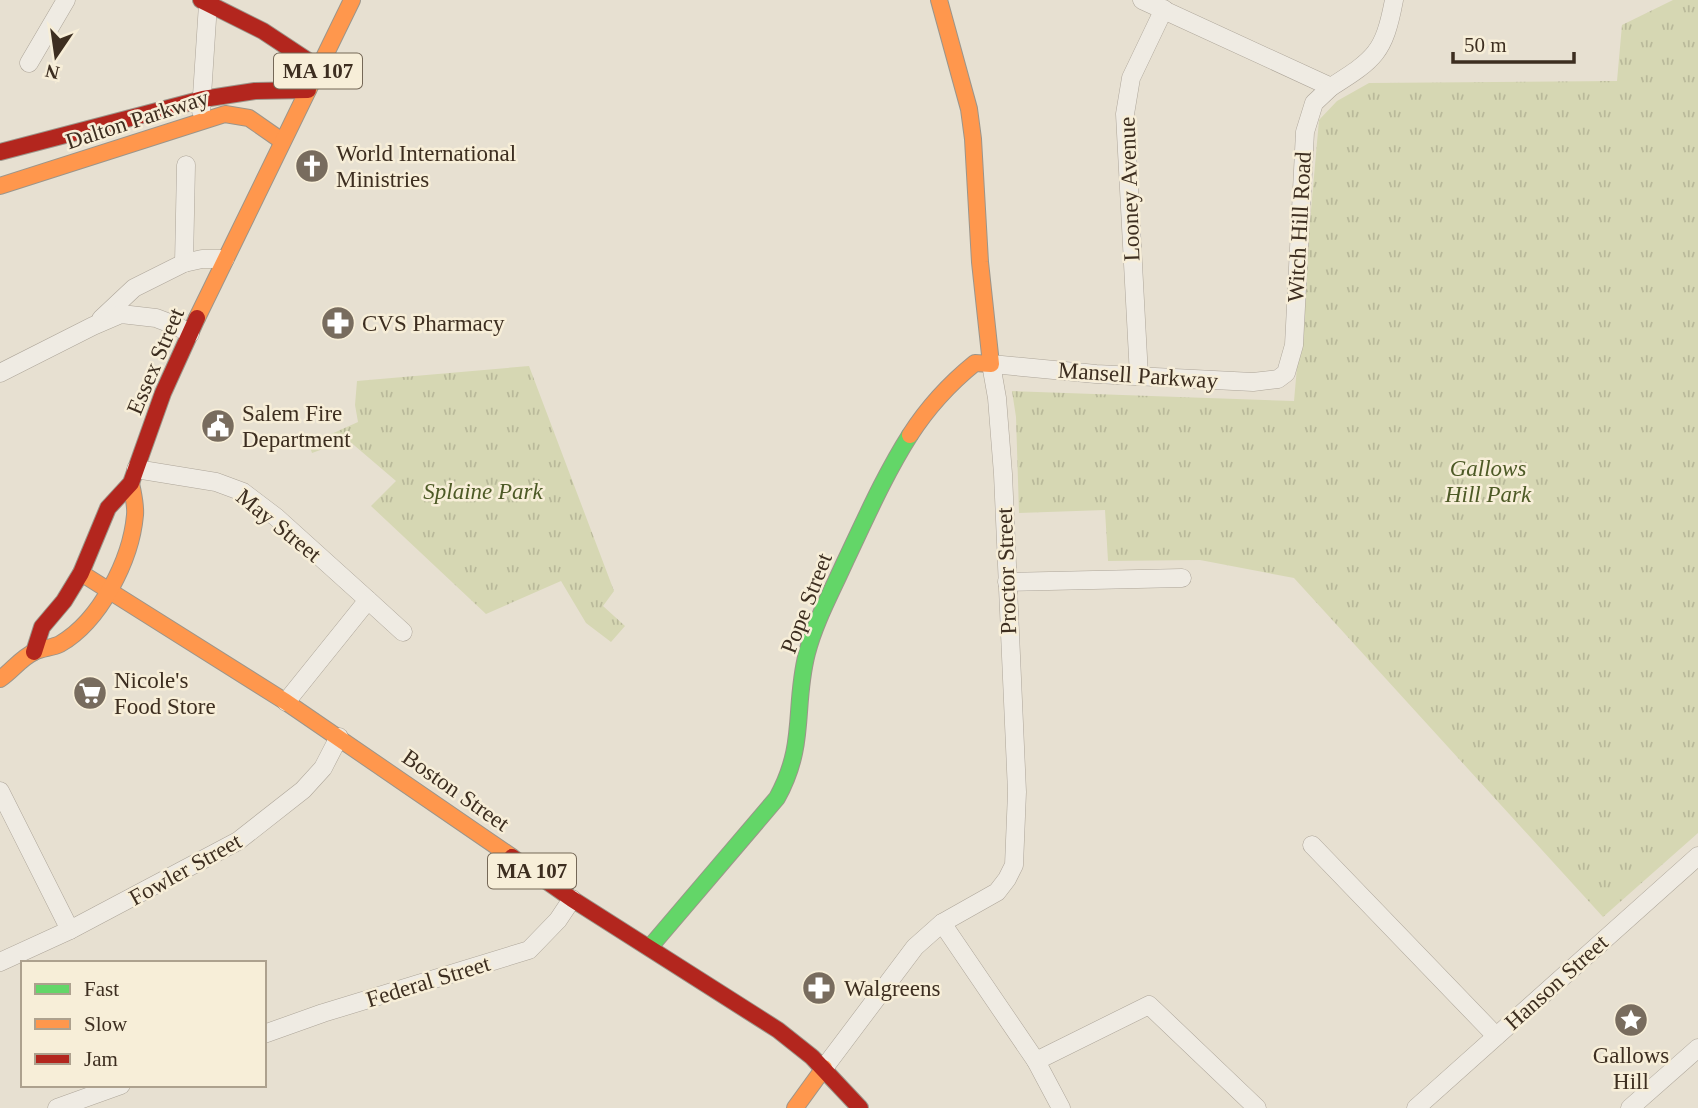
<svg xmlns="http://www.w3.org/2000/svg" width="1698" height="1108" viewBox="0 0 1698 1108" font-family="'Times New Roman',serif">
<style>
.park{fill:url(#park-tufts)}
.lines{fill:none;stroke-linecap:round;stroke-linejoin:round}
.street-casing{stroke:#ada599;stroke-width:19}
.fast-casing{stroke:#9c958a;stroke-width:18}
.slow-casing{stroke:#9c958a;stroke-width:18}
.jam-casing{stroke:#9c958a;stroke-width:18}
.street{stroke:#efebe3;stroke-width:18}
.fast{stroke:#63d668;stroke-width:16}
.slow{stroke:#ff974d;stroke-width:16}
.jam{stroke:#b3261e;stroke-width:16}
.labels{text-anchor:middle;stroke-width:5;stroke-linejoin:round;paint-order:stroke}
.shield{fill:#f7eed8;stroke:#756857;stroke-width:2}
.shield-label{font-size:21px;font-weight:bold;fill:#3d2e20}
.street-label{font-size:23px;fill:#3d2e20;stroke:#f7eed8}
.poi-label{font-size:23px;fill:#3d2e20;stroke:#f7eed8;text-anchor:start}
.park-label{font-size:23px;font-style:italic;fill:#4d5a26;stroke:#f7eed8}
</style>
<defs>
<pattern id="park-tufts" width="24" height="20" patternUnits="userSpaceOnUse" patternTransform="scale(1.75)"><rect width="24" height="20" fill="#d6d7b3"/><path d="M3 7l-1-3M5 7V3M7 7l1-3M15 17l-1-3M17 17v-4M19 17l1-3" fill="none" stroke="#b9b99a"/></pattern>
</defs>
<rect width="100%" height="100%" fill="#e7e0d1"/>
<g class="park">
<polygon points="1673,0 1698,0 1698,833 1603,917 1294,578 1200,560 1108,561 1105,510 1019,513 1016,417 1012,391 1294,401 1319,120 1337,101 1369,83 1617,81 1622,25"/>
<polygon points="529,366 614,591 603,606 625,626 611,642 586,623 561,581 486,614 371,506 396,481 348,440 312,453 309,444 358,422 355,405 357,381"/>
</g>
<g class="lines">
<g class="street-casing">
<g id="street">
<path d="M1142 0 1331 87C1375 59 1384 53 1394 0"/>
<polyline points="29,63 66,0"/>
<polyline points="201,111 208,4"/>
<polyline points="184,263 186,165"/>
<polyline points="101,319 134,288 184,263 202,259 225,259"/>
<polyline points="0,373 93,326 121,314 156,318 177,326 190,334"/>
<polyline points="1139,376 1125,114 1131,78 1164,9"/>
<polyline points="136,469 216,482 243,492 276,517 368,600 286,702"/>
<polyline points="1007,582 1182,578"/>
<polyline points="368,600 403,632"/>
<polyline points="0,791 70,930"/>
<polyline points="1312,845 1496,1036"/>
<polyline points="942,923 1036,1061 1061,1108"/>
<polyline points="0,962 70,930 238,841 303,790 323,768 339,737"/>
<polyline points="264,1034 323,1013 529,950 558,920 572,899"/>
<polyline points="1036,1061 1149,1005 1257,1108"/>
<polyline points="824,1068 915,947 942,923 997,892 1007,879 1014,865 1017,792 1003,474 997,398 991,364 1096,374 1253,382 1278,379 1286,373 1294,345 1305,132 1314,103 1331,87"/>
<polyline points="57,1108 121,1085"/>
<polyline points="1416,1108 1698,856"/>
<polyline points="1630,1108 1698,1048"/>
</g>
</g>
<g class="fast-casing">
<path id="fast" d="M650 947 777 798C807 744 793 707 807 653 815 622 831 593 844 564 865 520 884 476 910 435"/>
</g>
<g class="slow-casing">
<g id="slow">
<polyline points="0,186 225,114 249,118 282,141"/>
<polyline points="197,318 352,0"/>
<path d="M910 435C928 407 949 384 975 363L991 364 980 262 973 139 969 109 939 0"/>
<polyline points="81,573 286,702 512,857"/>
<path d="M0 679C12 671 21 658 34 652 42 648 52 648 60 644 100 621 131 560 135 515 136 505 133 494 131 483"/>
<polyline points="795,1108 824,1068"/>
</g>
</g>
<g class="jam-casing">
<g id="jam">
<polyline points="201,0 263,31 319,68"/>
<polyline points="0,152 203,99 255,91 308,90"/>
<polyline points="34,652 42,627 64,601 81,573 108,508 131,483 163,393 197,318"/>
<polyline points="512,857 572,899 778,1030 812,1057 860,1108"/>
</g>
</g>
<use href="#street" class="street"/>
<use href="#fast" class="fast"/>
<use href="#slow" class="slow"/>
<use href="#jam" class="jam"/>
</g>
<defs>
<g id="church-disc" transform="scale(1.75)"><circle r="9.5" fill="#786c5e" stroke="#f7eed8"/><path d="M-1.2-6h2.4v3.5h3.3v2.4h-3.3V6h-2.4V-.1h-3.3v-2.4h3.3Z" fill="#fff"/></g>
<g id="pharmacy-disc" transform="scale(1.75)"><circle r="9.5" fill="#786c5e" stroke="#f7eed8"/><path d="M-2-6h4v4h4v4h-4v4h-4v-4h-4v-4h4Z" fill="#fff"/></g>
<g id="civic-disc" transform="scale(1.75)"><circle r="9.5" fill="#786c5e" stroke="#f7eed8"/><path d="M-.6-6.5H3V-4.5H.6V-3L4-1V1h2V6H-6V1h2V-1L-.6-3ZM-1.2 2.5V6h2.4V2.5Z" fill="#fff"/></g>
<g id="supermarket-disc" transform="scale(1.75)"><circle r="9.5" fill="#786c5e" stroke="#f7eed8"/><path d="M-6-5.5h2.5l.6 2H6L4.5 2H-2.5L-4.4-4H-6ZM-1.5 3.2a1.3 1.3 0 1 0 .1 0ZM3 3.2a1.3 1.3 0 1 0 .1 0Z" fill="#fff"/></g>
<g id="sight-disc" transform="scale(1.75)"><circle r="9.5" fill="#786c5e" stroke="#f7eed8"/><path d="M0-6L1.8-2.2L6-1.7L2.9 1.2L3.7 5.4L0 3.3L-3.7 5.4L-2.9 1.2L-6-1.7L-1.8-2.2Z" fill="#fff"/></g>
</defs>
<g fill-rule="evenodd">
<use href="#church-disc" x="312" y="166"/>
<use href="#pharmacy-disc" x="338" y="323"/>
<use href="#civic-disc" x="218" y="426"/>
<use href="#supermarket-disc" x="90" y="693"/>
<use href="#pharmacy-disc" x="819" y="988"/>
<use href="#sight-disc" x="1631" y="1020"/>
</g>
<g class="labels">
<g class="shield">
<rect x="274" y="53.5" width="88" height="35" rx="5"/>
<rect x="488" y="853.5" width="88" height="35" rx="5"/>
</g>
<g class="shield-label">
<text x="318" y="78">MA 107</text>
<text x="532" y="878">MA 107</text>
</g>
<g class="street-label">
<text transform="translate(137 119) rotate(-18)" y="8">Dalton Parkway</text>
<text transform="translate(1129 189) rotate(-92)" y="8">Looney Avenue</text>
<text transform="translate(1299 227) rotate(-87)" y="8">Witch Hill Road</text>
<text transform="translate(155 361) rotate(-67)" y="8">Essex Street</text>
<text transform="translate(1138 375) rotate(4)" y="8">Mansell Parkway</text>
<text transform="translate(279 525) rotate(39)" y="8">May Street</text>
<text transform="translate(1006 571) rotate(-92)" y="8">Proctor Street</text>
<text transform="translate(806 603) rotate(-69)" y="8">Pope Street</text>
<text transform="translate(456 790) rotate(35)" y="8">Boston Street</text>
<text transform="translate(185 869) rotate(-29)" y="8">Fowler Street</text>
<text transform="translate(428 981) rotate(-17)" y="8">Federal Street</text>
<text transform="translate(1556 982) rotate(-42)" y="8">Hanson Street</text>
</g>
<g class="poi-label">
<text x="336" y="161">World International<tspan x="336" dy="26">Ministries</tspan></text>
<text x="362" y="331">CVS Pharmacy</text>
<text x="242" y="421">Salem Fire<tspan x="242" dy="26">Department</tspan></text>
<text x="114" y="688">Nicole's<tspan x="114" dy="26">Food Store</tspan></text>
<text x="844" y="996">Walgreens</text>
<text x="1631" y="1063" text-anchor="middle">Gallows<tspan x="1631" dy="26">Hill</tspan></text>
</g>
<g class="park-label">
<text x="1488" y="476">Gallows<tspan x="1488" dy="26">Hill Park</tspan></text>
<text x="483" y="499">Splaine Park</text>
</g>
</g>
<rect x="21" y="961" width="245" height="126" fill="#f7eed8" stroke="#ada18e" stroke-width="2"/>
<rect x="35" y="984" width="35" height="10" fill="#63d668" stroke="#ada18e" stroke-width="2"/>
<text x="84" y="996" font-size="21" fill="#3d2e20">Fast</text>
<rect x="35" y="1019" width="35" height="10" fill="#ff974d" stroke="#ada18e" stroke-width="2"/>
<text x="84" y="1031" font-size="21" fill="#3d2e20">Slow</text>
<rect x="35" y="1054" width="35" height="10" fill="#b3261e" stroke="#ada18e" stroke-width="2"/>
<text x="84" y="1066" font-size="21" fill="#3d2e20">Jam</text>
<g transform="translate(56 56) rotate(193)" stroke="#f7eed8" stroke-width="5" paint-order="stroke">
<path d="M0-5L12 26L0 18L-12 26Z" fill="#3d2e20"/>
<text y="-10" font-size="19" font-weight="bold" text-anchor="middle" fill="#3d2e20">N</text>
</g>
<path d="M1453 52v10h121v-10" fill="none" stroke="#3d2e20" stroke-width="3.5"/>
<text x="1464" y="52" font-size="21" fill="#3d2e20" stroke="#f7eed8" stroke-width="5" paint-order="stroke">50 m</text>
</svg>
